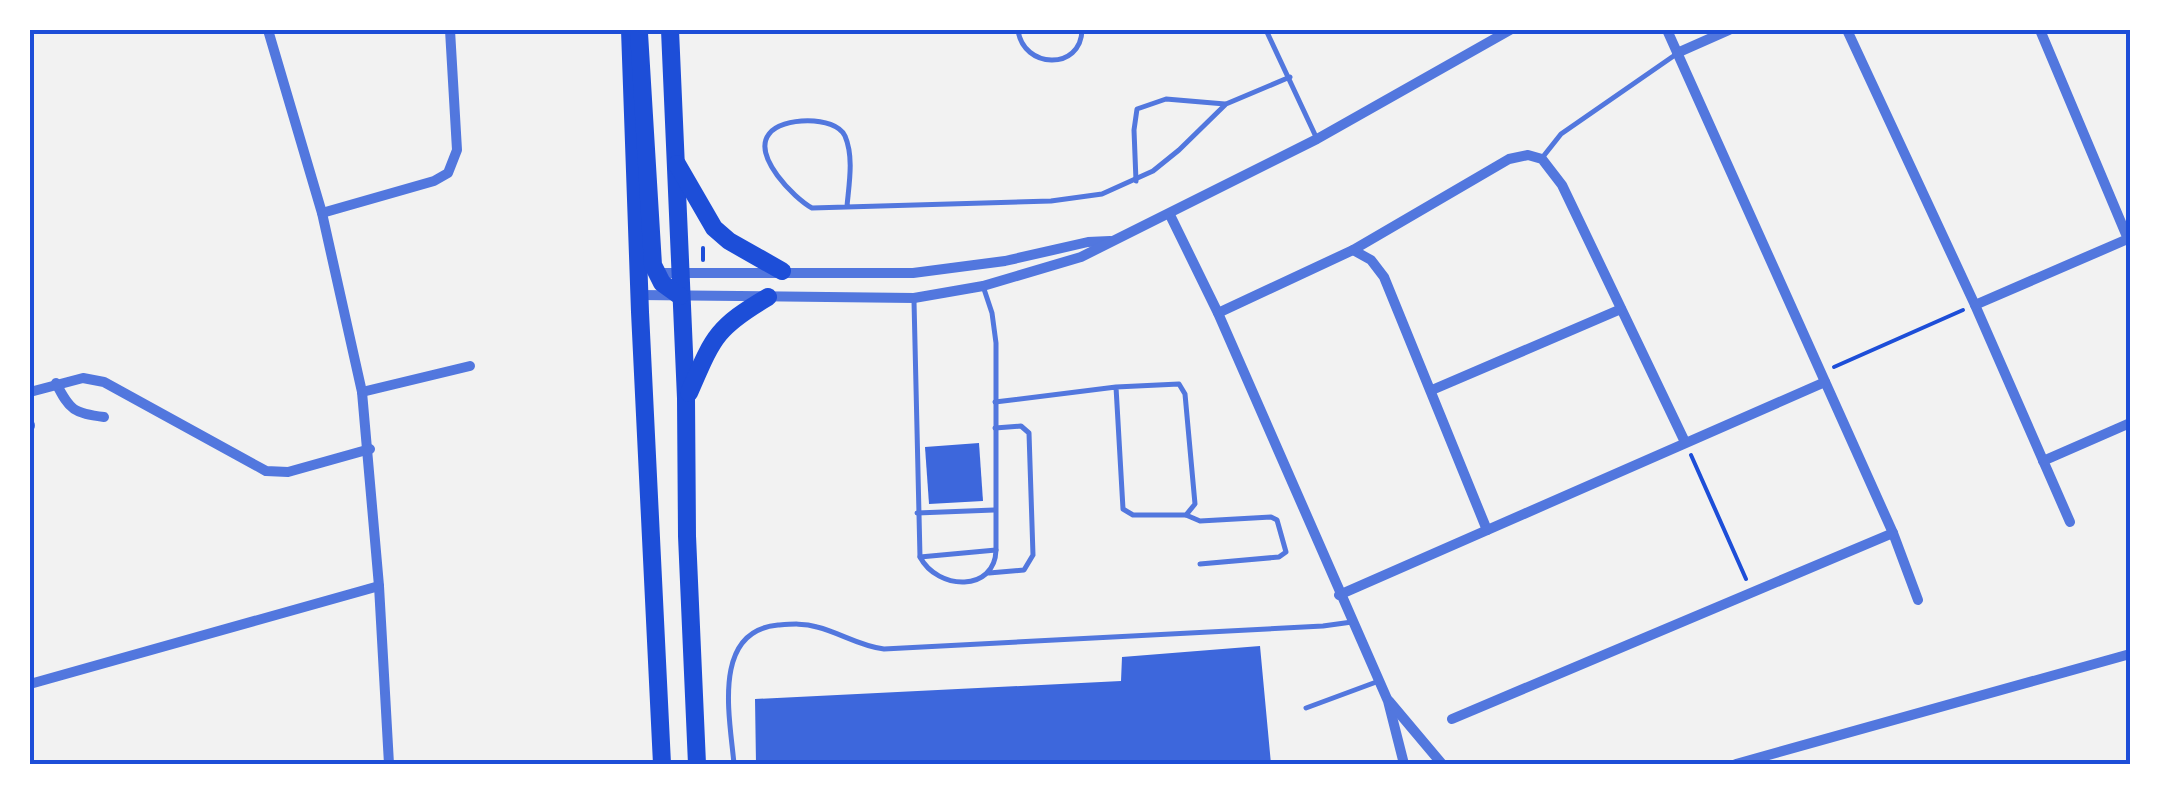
<svg xmlns="http://www.w3.org/2000/svg" width="2160" height="794" viewBox="0 0 2160 794" font-family="'Archivo Narrow',sans-serif">
<style>
.building{fill:#3d67dc}
.lines{fill:none;stroke-linecap:round;stroke-linejoin:round}
.path{stroke:#1d4ed8;stroke-width:4}
.service{stroke:#5277de;stroke-width:5}
.minor{stroke:#5277de;stroke-width:10}
.primary{stroke:#1d4ed8;stroke-width:18}
.neatline{fill:none;stroke:#1d4ed8;stroke-width:4}
</style>
<rect width="100%" height="100%" fill="#f2f2f2"/>
<g class="building">
<polygon points="979,443 983,501 929,504 925,447"/>
<polygon points="1260,646 1271,764 756,764 755,699 1121,681 1122,657"/>
</g>
<g class="lines">
<g class="path">
<polyline points="703,248 703,260"/>
<polyline points="1834,367 1963,310"/>
<polyline points="1691,455 1746,579"/>
</g>
<g class="service">
<path d="M1018 30C1023 69 1081 71 1082 30"/>
<polyline points="1266,30 1317,139"/>
<polyline points="1542,158 1561,134 1675,55"/>
<polyline points="1136,181 1134,130 1137,109 1166,99 1225,104"/>
<path d="M847 206C849 184 854 157 845 136 835 115 781 117 769 134 752 156 794 198 812 208L1051 201 1102 194 1153 171 1179 150 1226 104 1290 77"/>
<path d="M914 301 920 557C938 591 995 592 996 550V343L992 313 983 286"/>
<polyline points="995,402 1116,387 1179,384 1185,394 1195,504 1186,515 1133,515 1123,509 1116,387"/>
<polyline points="917,513 994,510"/>
<polyline points="1186,515 1200,521 1271,517 1277,520 1286,552 1279,557 1200,564"/>
<polyline points="920,557 996,550"/>
<polyline points="989,573 1024,570 1033,555 1029,433 1021,426 995,428"/>
<polyline points="1306,708 1379,681"/>
<path d="M734 764C730 718 711 631 778 625 792 624 804 623 817 627 841 633 859 646 884 649L1323 626 1352 622"/>
</g>
<g class="minor">
<polyline points="268,30 322,213 362,392 379,586 389,764"/>
<polyline points="1667,30 1893,533 1918,600"/>
<polyline points="1847,30 1975,305 2070,522"/>
<polyline points="2040,30 2128,239"/>
<polyline points="1677,53 1729,30"/>
<polyline points="322,213 434,181 448,173 457,150 450,30"/>
<polyline points="1170,215 1218,313 1388,701 1404,764"/>
<polyline points="1353,250 1371,260 1384,277 1487,530"/>
<polyline points="654,273 913,273 1005,261 1088,242 1110,241"/>
<polyline points="639,295 914,298 983,286 1081,257 1317,139 1510,30"/>
<polyline points="1975,305 2130,238"/>
<polyline points="1218,313 1353,250 1509,159 1528,155 1542,159 1562,185 1685,442"/>
<path d="M56 383C70 411 74 413 104 417"/>
<polyline points="1432,390 1621,309"/>
<polyline points="30,392 83,378 104,382 266,471 288,472 370,449"/>
<polyline points="362,392 470,366"/>
<polyline points="30,425 30,426"/>
<polyline points="2043,461 2130,423"/>
<polyline points="1339,595 1825,382"/>
<polyline points="30,684 379,586"/>
<polyline points="1389,701 1442,764"/>
<polyline points="1452,719 1893,533"/>
<polyline points="1736,764 2130,654"/>
</g>
<g class="primary">
<polyline points="630,30 640,312 662,764"/>
<polyline points="670,30 686,398 687,536 697,764"/>
<polyline points="639,33 653,265 662,283 680,296"/>
<polyline points="677,164 714,228 729,241 782,271"/>
<path d="M689 393C713 338 715 328 768 297"/>
</g>
</g>
<rect width="2160" height="794" fill="none" stroke="#ffffff" stroke-width="65"/>
<rect x="32" y="32" width="2096" height="730" class="neatline"/>
</svg>
